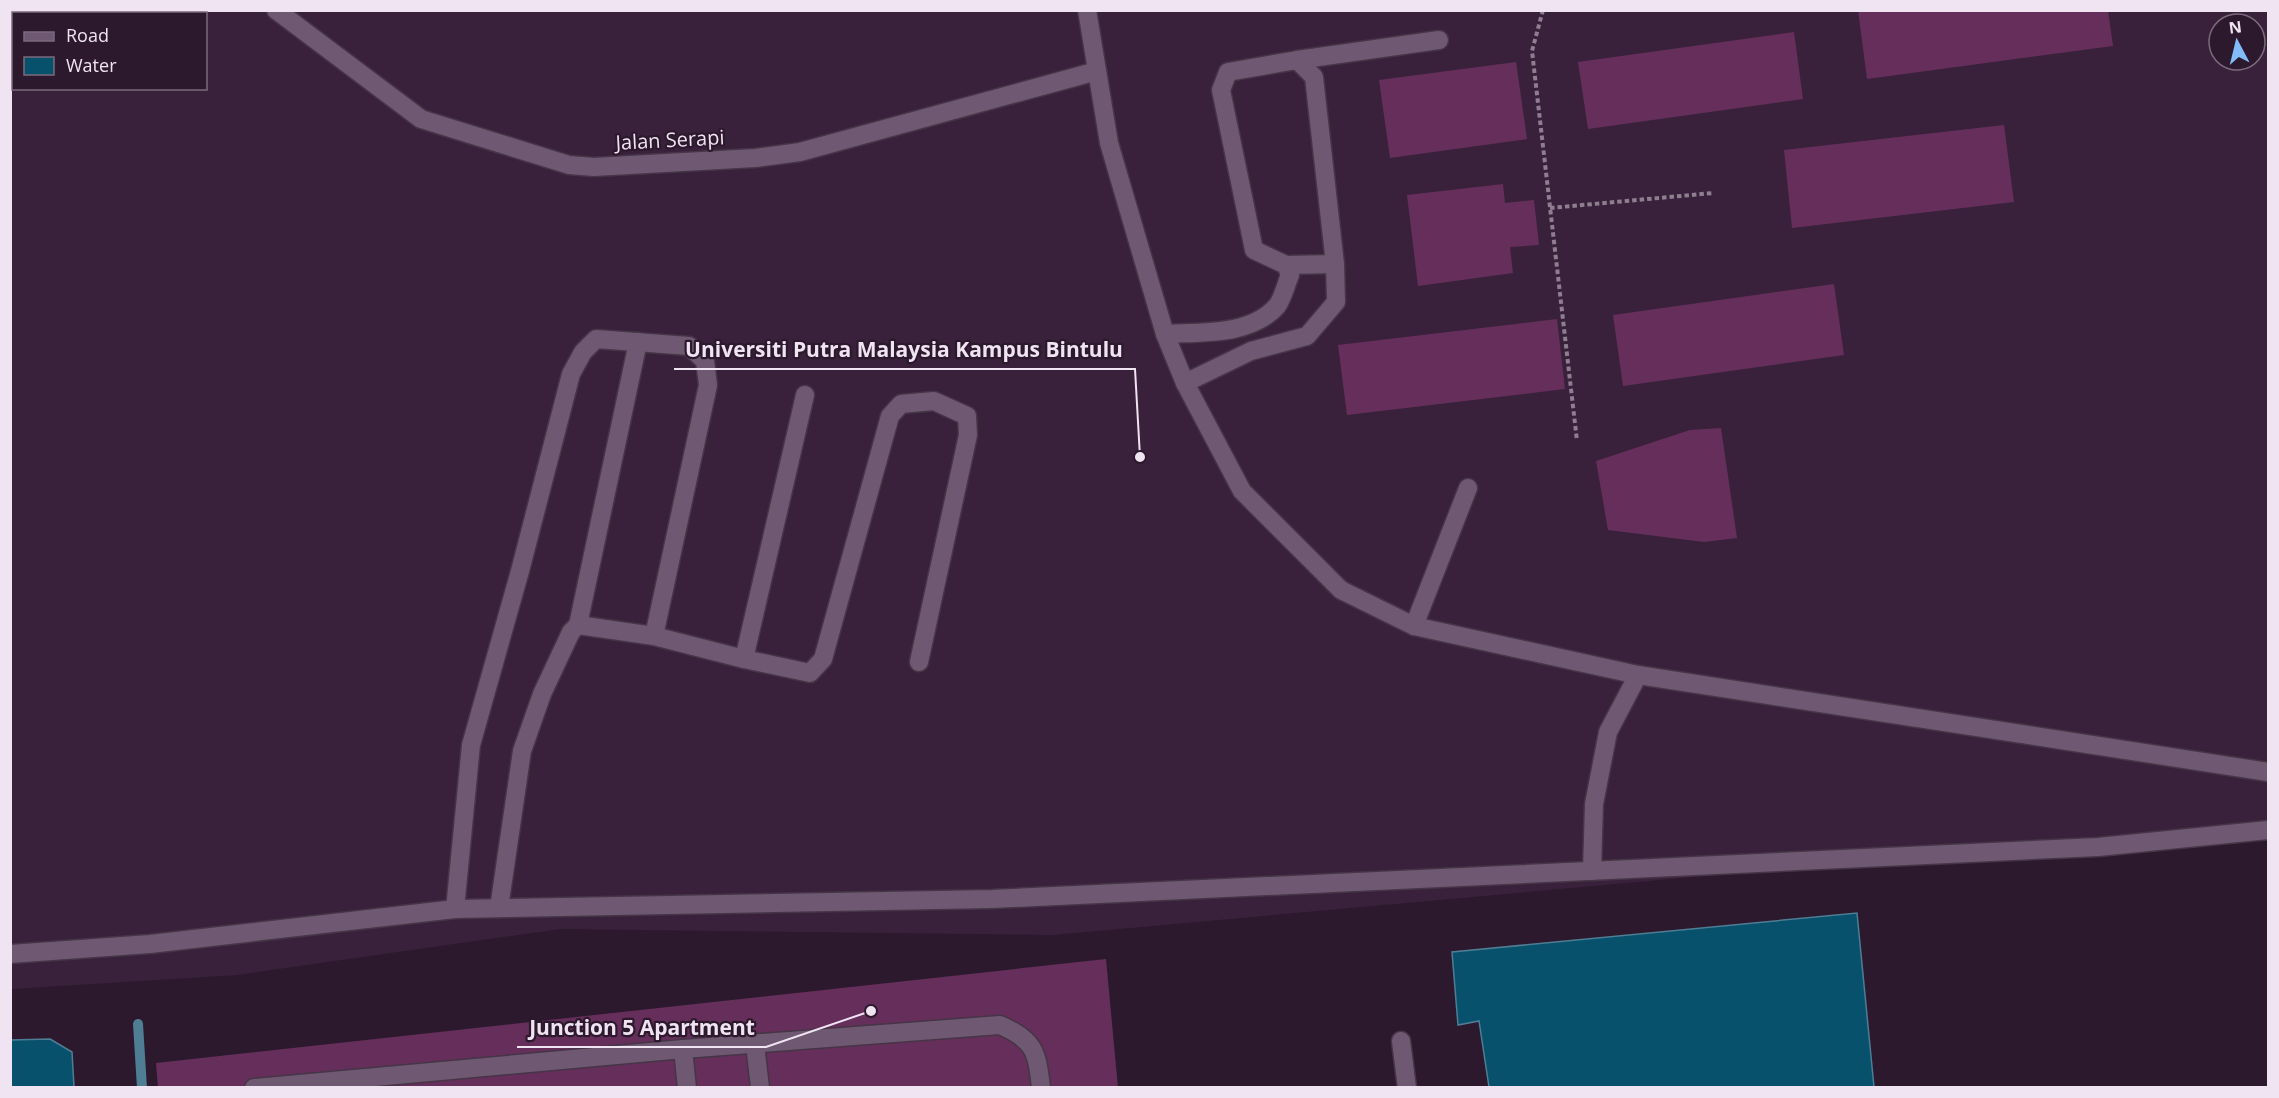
<svg xmlns="http://www.w3.org/2000/svg" width="2279" height="1098" viewBox="0 0 2279 1098" font-family="'Open Sans',sans-serif">
<style>
.built{fill:#39213b;fill-rule:evenodd}
.water{fill:#08516c;stroke:#4e7d94;stroke-width:1.5}
.lines{fill:none;stroke-linecap:round;stroke-linejoin:round}
.stream{stroke:#4e7d94;stroke-width:10}
.building{fill:#662f5b}
.minor-casing{stroke:#453546;stroke-width:21}
.path{stroke:#8e7e90;stroke-width:4;stroke-dasharray:4.5 3;stroke-linecap:butt}
.minor{stroke:#6f5871;stroke-width:18}
.labels{text-anchor:middle;stroke-width:4.5;stroke-linejoin:round;paint-order:stroke}
.street-label{font-size:20px;fill:#f1e4f2;stroke:#2c192e}
.leader{fill:none;stroke:#f1e4f2;stroke-width:2}
.callout-dot{fill:#f1e4f2;stroke:#2c192e;stroke-width:2}
.callout-label{font-size:21px;text-anchor:middle;font-weight:bold;fill:#f1e4f2;stroke:#2c192e;stroke-width:4.5;stroke-linejoin:round;paint-order:stroke}
</style>
<rect width="100%" height="100%" fill="#2c192e"/>
<path class="built" d="M11 11H2268V825L1053 935 560 929 237 975 11 989ZM14 14H206V88H14ZM2219 24H2255V60H2219Z"/>
<g class="water">
<polygon points="1857,913 1874,1087 1489,1087 1479,1021 1458,1025 1452,952"/>
<polygon points="50,1039 72,1052 74,1087 11,1087 11,1040"/>
</g>
<g class="lines">
<polyline class="stream" points="138,1024 142,1088"/>
</g>
<g class="building">
<polygon points="1858,10 2108,10 2113,46 1867,79"/>
<polygon points="1794,32 1803,99 1588,129 1578,62"/>
<polygon points="1516,62 1527,139 1390,158 1379,80"/>
<polygon points="2004,125 2014,202 1792,228 1784,150"/>
<polygon points="1503,184 1505,203 1534,200 1539,245 1510,247 1513,273 1418,286 1407,195"/>
<polygon points="1834,284 1844,355 1623,386 1613,315"/>
<polygon points="1557,319 1565,389 1347,415 1338,345"/>
<polygon points="1721,428 1737,538 1704,542 1608,530 1596,461 1690,430"/>
<polygon points="1106,959 1118,1088 158,1088 156,1063"/>
</g>
<g class="lines">
<g class="minor-casing">
<g id="minor">
<polyline points="276,10 421,119 569,165 594,167 755,158 800,152 1097,71"/>
<polyline points="1087,10 1109,143 1165,334 1185,383 1242,491 1341,590 1414,626 1638,675 2268,772"/>
<polyline points="1297,60 1439,40"/>
<polyline points="1286,265 1335,264"/>
<path d="M1165 334C1201 332 1251 336 1277 306 1283 298 1286 284 1290 275L1286 265 1254 250 1221 90 1228 72 1297 60 1314 77 1335 264 1336 302 1307 336 1251 351 1185 383"/>
<polyline points="578,625 638,342"/>
<polyline points="1414,626 1468,488"/>
<polyline points="744,659 805,395"/>
<polyline points="1592,871 1594,804 1608,732 1638,675"/>
<polyline points="499,908 522,751 542,694 571,632 578,625 654,636 744,659 810,673 823,659 890,416 901,404 934,401 967,416 968,435 919,662"/>
<polyline points="455,909 471,745 520,571 571,374 583,352 596,339 689,346 705,361 708,385 654,636"/>
<polyline points="10,954 150,944 455,909 992,899 2098,847 2268,830"/>
<polyline points="1401,1041 1407,1088"/>
<polyline points="755,1044 760,1088"/>
<polyline points="683,1049 687,1088"/>
<path d="M254 1088 683 1049 1000 1025C1035 1040 1037 1052 1041 1088"/>
</g>
</g>
<g class="path">
<polyline points="1543,10 1532,51 1577,441"/>
<polyline points="1550,208 1713,193"/>
</g>
<use href="#minor" class="minor"/>
</g>
<g class="labels">
<g class="street-label">
<text transform="translate(670 140) rotate(-3)" y="7">Jalan Serapi</text>
</g>
</g>
<path class="leader" d="M1140 457L1135 369H674M871 1011L766 1047H517"/>
<g class="callout-dot">
<circle cx="1140" cy="457" r="6"/>
<circle cx="871" cy="1011" r="6"/>
</g>
<g class="callout-label">
<text x="904" y="357">Universiti Putra Malaysia Kampus Bintulu</text>
<text x="642" y="1035">Junction 5 Apartment</text>
</g>
<rect width="2279" height="1098" fill="none" stroke="#f1e4f2" stroke-width="24"/>
<rect x="12" y="12" width="195" height="78" fill="#2c192e" stroke="#7b6a7c" stroke-width="1.5"/>
<rect x="24" y="32" width="30" height="9" fill="#6f5871" stroke="#7b6a7c" stroke-width="1.5"/>
<text x="66" y="42" font-size="18" fill="#f1e4f2">Road</text>
<rect x="24" y="57" width="30" height="18" fill="#08516c" stroke="#7b6a7c" stroke-width="1.5"/>
<text x="66" y="72" font-size="18" fill="#f1e4f2">Water</text>
<g transform="translate(2237 42) rotate(353)"><circle r="28" fill="#2c192e" stroke="#7b6a7c" stroke-width="1.5"/>
<path d="M0-4.5L10 22L0 15L-10 22Z" fill="#82bcfa"/>
<text y="-9" font-size="16" font-weight="bold" text-anchor="middle" fill="#f1e4f2">N</text>
</g>
</svg>
